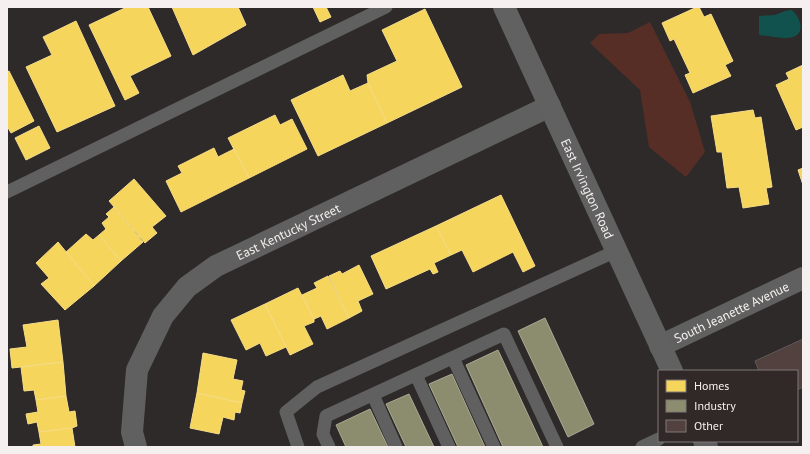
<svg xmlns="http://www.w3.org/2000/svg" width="810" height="454" viewBox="0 0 810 454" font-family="'PT Sans',sans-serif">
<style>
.green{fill:#572e26}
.water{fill:#12524e}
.homes{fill:#f6d55c;stroke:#f6dd88}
.industry{fill:#8c8c6e;stroke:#acaa95}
.building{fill:#52413e;stroke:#5e5b5a}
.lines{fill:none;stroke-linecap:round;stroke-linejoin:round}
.lane{stroke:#5f605f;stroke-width:13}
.street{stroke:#5f605f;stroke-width:22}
.secondary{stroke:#616161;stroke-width:22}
.labels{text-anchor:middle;stroke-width:4;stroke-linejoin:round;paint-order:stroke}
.street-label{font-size:13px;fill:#f5f0ef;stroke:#302927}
</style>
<rect width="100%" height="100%" fill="#2e2a29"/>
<polygon class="green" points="650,22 690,102 705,152 686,177 649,147 640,90 590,43 599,34 628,33"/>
<path class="water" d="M792 10C804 21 805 39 785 38 776 38 768 36 759 35V16L775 15 785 11Z"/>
<g class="homes">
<polygon points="127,7 148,7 171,56 130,76 139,93 125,100 89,25"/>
<polygon points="172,7 238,7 246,25 193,55"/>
<polygon points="313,7 326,7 331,17 320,22"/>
<polygon points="697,7 699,7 704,17 711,14 733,61 725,65 731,76 693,93 685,75 690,73 674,39 670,41 662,23"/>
<polygon points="425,9 462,87 387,123 368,83 367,75 397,61 382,30"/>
<polygon points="76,21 115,106 57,132 26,67 52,55 43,37"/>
<polygon points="803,65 803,127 796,130 776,85 789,79 786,73"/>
<polygon points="9,71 34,121 11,133 7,126 7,72"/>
<polygon points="343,75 350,91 368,83 387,123 318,156 291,100"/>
<polygon points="753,110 755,118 761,117 772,187 766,188 769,204 743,208 739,187 727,188 722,152 717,152 711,116"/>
<polygon points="275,115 280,125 292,119 307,149 249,178 228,138"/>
<polygon points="39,126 50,148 26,160 15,138"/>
<polygon points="214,148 218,157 234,149 249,178 181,212 166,181 182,173 178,166"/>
<polygon points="803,168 803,185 798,170"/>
<polygon points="134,179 166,216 152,227 157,233 145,243 109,201"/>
<polygon points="501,195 535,266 523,272 513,252 473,272 462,250 451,255 436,226"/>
<polygon points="114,207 143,242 121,261 99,235 106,229 102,223 109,217 106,214"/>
<polygon points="436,226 451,255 434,263 438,272 433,274 430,269 386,289 371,256"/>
<polygon points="86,234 93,240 99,235 121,261 94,286 66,252"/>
<polygon points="58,242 94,286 65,310 41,284 49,278 36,263"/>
<polygon points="359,265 373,294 358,301 362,311 349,318 329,276 340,271 342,274"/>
<polygon points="328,276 349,318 327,329 321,316 314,319 302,295 317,288 314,283"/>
<polygon points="298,288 314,319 314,322 304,326 313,344 290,355 265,304"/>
<polygon points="265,304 286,347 266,356 260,343 246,350 231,320"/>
<polygon points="58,320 63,362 12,368 10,349 27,347 23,325"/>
<polygon points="203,353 237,360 233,379 243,381 241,390 245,391 242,403 197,393"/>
<polygon points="63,362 66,396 36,400 34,390 24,391 21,367"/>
<polygon points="197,393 242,403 240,413 235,412 234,420 223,417 219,434 190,428"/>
<polygon points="66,396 69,412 75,411 77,426 72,428 39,432 37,422 28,424 26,414 38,412 36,400"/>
<polygon points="72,428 75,447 33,447 33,445 41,444 39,432"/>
</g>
<g class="industry">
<polygon points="545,318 594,424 568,437 518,331"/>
<polygon points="498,350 543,447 503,447 466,365"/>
<polygon points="452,374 485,447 458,447 429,384"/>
<polygon points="409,394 434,447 406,447 386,404"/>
<polygon points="370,409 388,447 346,447 336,425"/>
</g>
<polygon class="building" points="803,339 803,387 797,390 797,371 759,371 755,361"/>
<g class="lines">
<g class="lane">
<polyline points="7,192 386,7"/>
<polyline points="453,358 494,447"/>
<polyline points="416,375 449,447"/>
<polyline points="373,395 396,447"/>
<polyline points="298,447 286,412 317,387 616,251"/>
<polyline points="329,447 323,434 326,416 504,334 557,447"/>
<polyline points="642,447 659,439"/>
</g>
<g class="street">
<path id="s1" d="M660 346 803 278"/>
<path id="s2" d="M136 447 132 432 137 370 163 316 187 287 216 266 550 106"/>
</g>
<g class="secondary">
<path id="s3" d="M504 7 672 371"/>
<polyline points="704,441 707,447"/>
</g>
</g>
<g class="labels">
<g class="street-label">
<text dy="5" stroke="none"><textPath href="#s3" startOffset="200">East Irvington Road</textPath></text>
<text dy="5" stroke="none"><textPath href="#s2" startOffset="291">East Kentucky Street</textPath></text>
<text dy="5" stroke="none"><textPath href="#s1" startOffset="79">South Jeanette Avenue</textPath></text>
</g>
</g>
<rect width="810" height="454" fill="none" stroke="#f5f0ef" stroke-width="16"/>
<rect x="658" y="370" width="140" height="72" fill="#302927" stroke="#7f7977"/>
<rect x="666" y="380" width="20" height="12" fill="#f6d55c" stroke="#7f7977"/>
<text x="694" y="390" font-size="12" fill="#f5f0ef">Homes</text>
<rect x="666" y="400" width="20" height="12" fill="#8c8c6e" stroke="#7f7977"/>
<text x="694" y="410" font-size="12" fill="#f5f0ef">Industry</text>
<rect x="666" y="420" width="20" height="12" fill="#52413e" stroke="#7f7977"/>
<text x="694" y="430" font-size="12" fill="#f5f0ef">Other</text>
</svg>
